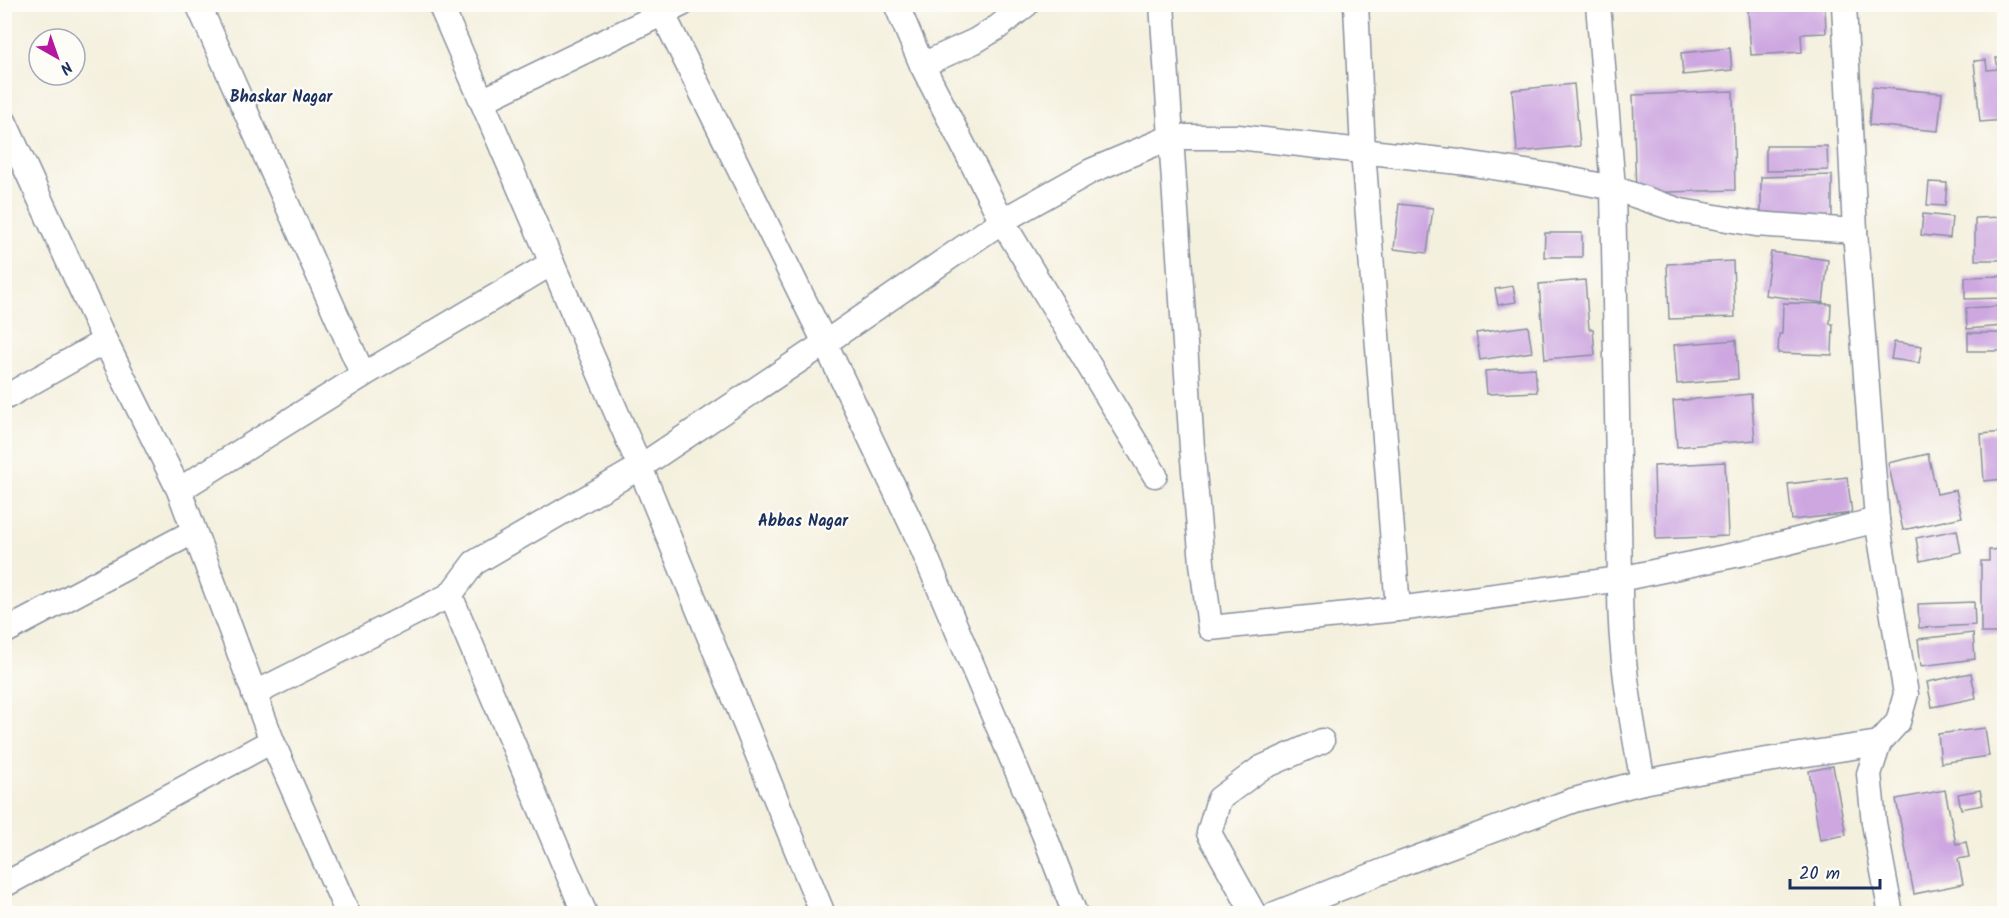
<svg xmlns="http://www.w3.org/2000/svg" width="2009" height="918" viewBox="0 0 2009 918" font-family="Kalam,sans-serif">
<style>
.building{fill:#cea7e1}
.lines{fill:none;stroke-linecap:round;stroke-linejoin:round}
.minor-casing{stroke:#88909e;stroke-width:27}
.minor{stroke:#fff;stroke-width:24}
.labels{text-anchor:middle;stroke-width:4.5;stroke-linejoin:round;paint-order:stroke}
.neighbourhood-label{font-size:16px;font-weight:bold;fill:#1b2f5e;stroke:#fdfcf7}
</style>
<rect width="100%" height="100%" fill="#fdfcf7"/>
<filter id="ink" filterUnits="userSpaceOnUse"><feTurbulence type="fractalNoise" baseFrequency=".0167" numOctaves="2"/><feDisplacementMap in="SourceGraphic" scale="12" xChannelSelector="R" yChannelSelector="G"/><feConvolveMatrix kernelMatrix="1 2 1 2 8 2 1 2 1" color-interpolation-filters="sRGB"/></filter>
<filter id="wash" filterUnits="userSpaceOnUse"><feTurbulence type="fractalNoise" baseFrequency=".008" numOctaves="4" result="noise"/><feDisplacementMap in="SourceGraphic" scale="24" xChannelSelector="R" yChannelSelector="G"/><feGaussianBlur stdDeviation="1.35" result="paint"/><feColorMatrix in="noise" values="0 0 0 0 0 0 0 0 0 0 0 0 0 0 0 0 0 1.4 0 .05"/><feComposite in="paint" operator="in"/></filter>
<g filter="url(#wash)">
<rect width="100%" height="100%" fill="#f4f0de"/>
<g id="blocks">
<g class="building">
<polygon points="1825,6 1826,33 1801,34 1802,52 1751,55 1748,10"/>
<polygon points="1730,48 1732,70 1683,75 1681,53"/>
<polygon points="1996,58 2004,58 2004,120 1980,122 1974,61 1986,60 1987,70 1998,69"/>
<polygon points="1574,84 1580,146 1517,152 1512,90"/>
<polygon points="1872,87 1942,93 1938,131 1869,125"/>
<polygon points="1733,91 1735,190 1636,193 1633,95"/>
<polygon points="1766,146 1827,146 1828,170 1766,171"/>
<polygon points="1832,175 1832,218 1761,219 1761,177"/>
<polygon points="1929,182 1947,183 1945,206 1927,205"/>
<polygon points="1399,204 1433,208 1427,253 1394,249"/>
<polygon points="1923,214 1952,217 1950,238 1921,235"/>
<polygon points="2004,217 2004,260 1975,260 1975,218"/>
<polygon points="1545,233 1582,233 1582,257 1544,257"/>
<polygon points="1771,252 1828,260 1823,303 1765,295"/>
<polygon points="1733,261 1735,317 1669,319 1667,264"/>
<polygon points="2004,276 2004,298 1965,299 1965,277"/>
<polygon points="1585,280 1589,329 1593,329 1595,355 1545,359 1539,284"/>
<polygon points="1513,286 1516,302 1498,305 1495,289"/>
<polygon points="1783,303 1831,304 1830,324 1833,324 1832,355 1778,353 1779,334 1782,334"/>
<polygon points="2004,306 2004,326 1967,329 1966,308"/>
<polygon points="1528,326 1532,352 1480,360 1476,333"/>
<rect x="1968" y="333" width="36" height="18"/>
<polygon points="1736,340 1738,379 1677,384 1674,345"/>
<polygon points="1894,342 1922,346 1919,363 1891,359"/>
<polygon points="1535,368 1537,392 1487,394 1485,371"/>
<polygon points="1751,394 1755,440 1677,447 1673,401"/>
<polygon points="2004,432 2004,479 1984,481 1981,434"/>
<polygon points="1928,454 1937,494 1956,490 1962,517 1903,530 1888,463"/>
<polygon points="1725,462 1728,536 1656,539 1654,466"/>
<polygon points="1847,477 1852,513 1792,520 1788,484"/>
<polygon points="1957,530 1961,552 1920,561 1916,538"/>
<polygon points="2004,549 2004,633 1981,633 1981,561 1989,561 1989,550"/>
<polygon points="1974,602 1975,625 1919,628 1918,604"/>
<polygon points="1973,633 1975,659 1921,666 1918,639"/>
<polygon points="1971,673 1976,698 1932,707 1927,682"/>
<polygon points="1985,728 1989,756 1941,763 1938,734"/>
<polygon points="1833,766 1846,835 1820,840 1809,771"/>
<polygon points="1945,790 1956,844 1966,842 1969,857 1958,859 1963,884 1914,894 1896,799"/>
<polygon points="1980,790 1983,805 1961,809 1958,794"/>
</g>
</g>
</g>
<g filter="url(#ink)">
<use href="#blocks" fill-opacity="0" stroke="#88909e" stroke-width="1.5"/>
<g class="lines">
<g class="minor-casing">
<g id="minor">
<polyline points="198,4 363,375"/>
<polyline points="440,4 640,467 823,914"/>
<polyline points="658,4 825,343 918,538 1044,834 1075,914"/>
<polyline points="896,4 922,65 1002,221 1155,475"/>
<polyline points="1162,4 1192,448 1202,563 1210,628 1398,609 1620,579 1613,188 1598,4"/>
<polyline points="1356,4 1363,151 1398,609"/>
<polyline points="922,65 975,41 998,27 1027,4"/>
<polyline points="482,101 682,4"/>
<polyline points="4,121 105,341 179,490 272,741 348,914"/>
<polyline points="4,398 105,341"/>
<polyline points="179,490 363,375 552,263"/>
<polyline points="1877,520 1906,694 1898,722 1879,743 1869,774 1874,823 1891,914"/>
<polyline points="450,595 585,914"/>
<polyline points="4,632 193,532"/>
<polyline points="254,694 450,595 474,563 640,467 825,343 1002,221 1091,171 1171,137 1238,137 1459,162 1552,176 1613,188 1681,211 1756,224 1855,231"/>
<path d="M1643 782C1630 713 1619 649 1620 579L1749 552 1877 520 1855 231 1844 4"/>
<polyline points="4,885 272,741"/>
<polyline points="1254,914 1209,833 1219,799 1261,768 1322,741"/>
<polyline points="1275,914 1401,864 1574,800 1643,782 1741,764 1879,743"/>
</g>
</g>
<use href="#minor" class="minor"/>
</g>
</g>
<g class="labels">
<g class="neighbourhood-label">
<text x="281" y="102">Bhaskar Nagar</text>
<text x="803" y="526">Abbas Nagar</text>
</g>
</g>
<rect width="2009" height="918" fill="none" stroke="#fdfcf7" stroke-width="24"/>
<g transform="translate(57 57) rotate(140)"><circle r="28" fill="#fdfcf7" stroke="#a3aaba" stroke-width="1.5"/>
<path d="M0-4.5L10 22L0 15L-10 22Z" fill="#b5179e"/>
<text y="-9" font-size="16" font-weight="bold" text-anchor="middle" fill="#1b2f5e">N</text>
</g>
<path d="M1790 879v9h90v-9" fill="none" stroke="#1b2f5e" stroke-width="3"/>
<text x="1799" y="879" font-size="18" fill="#1b2f5e" stroke="#fdfcf7" stroke-width="4.5" paint-order="stroke">20 m</text>
</svg>
